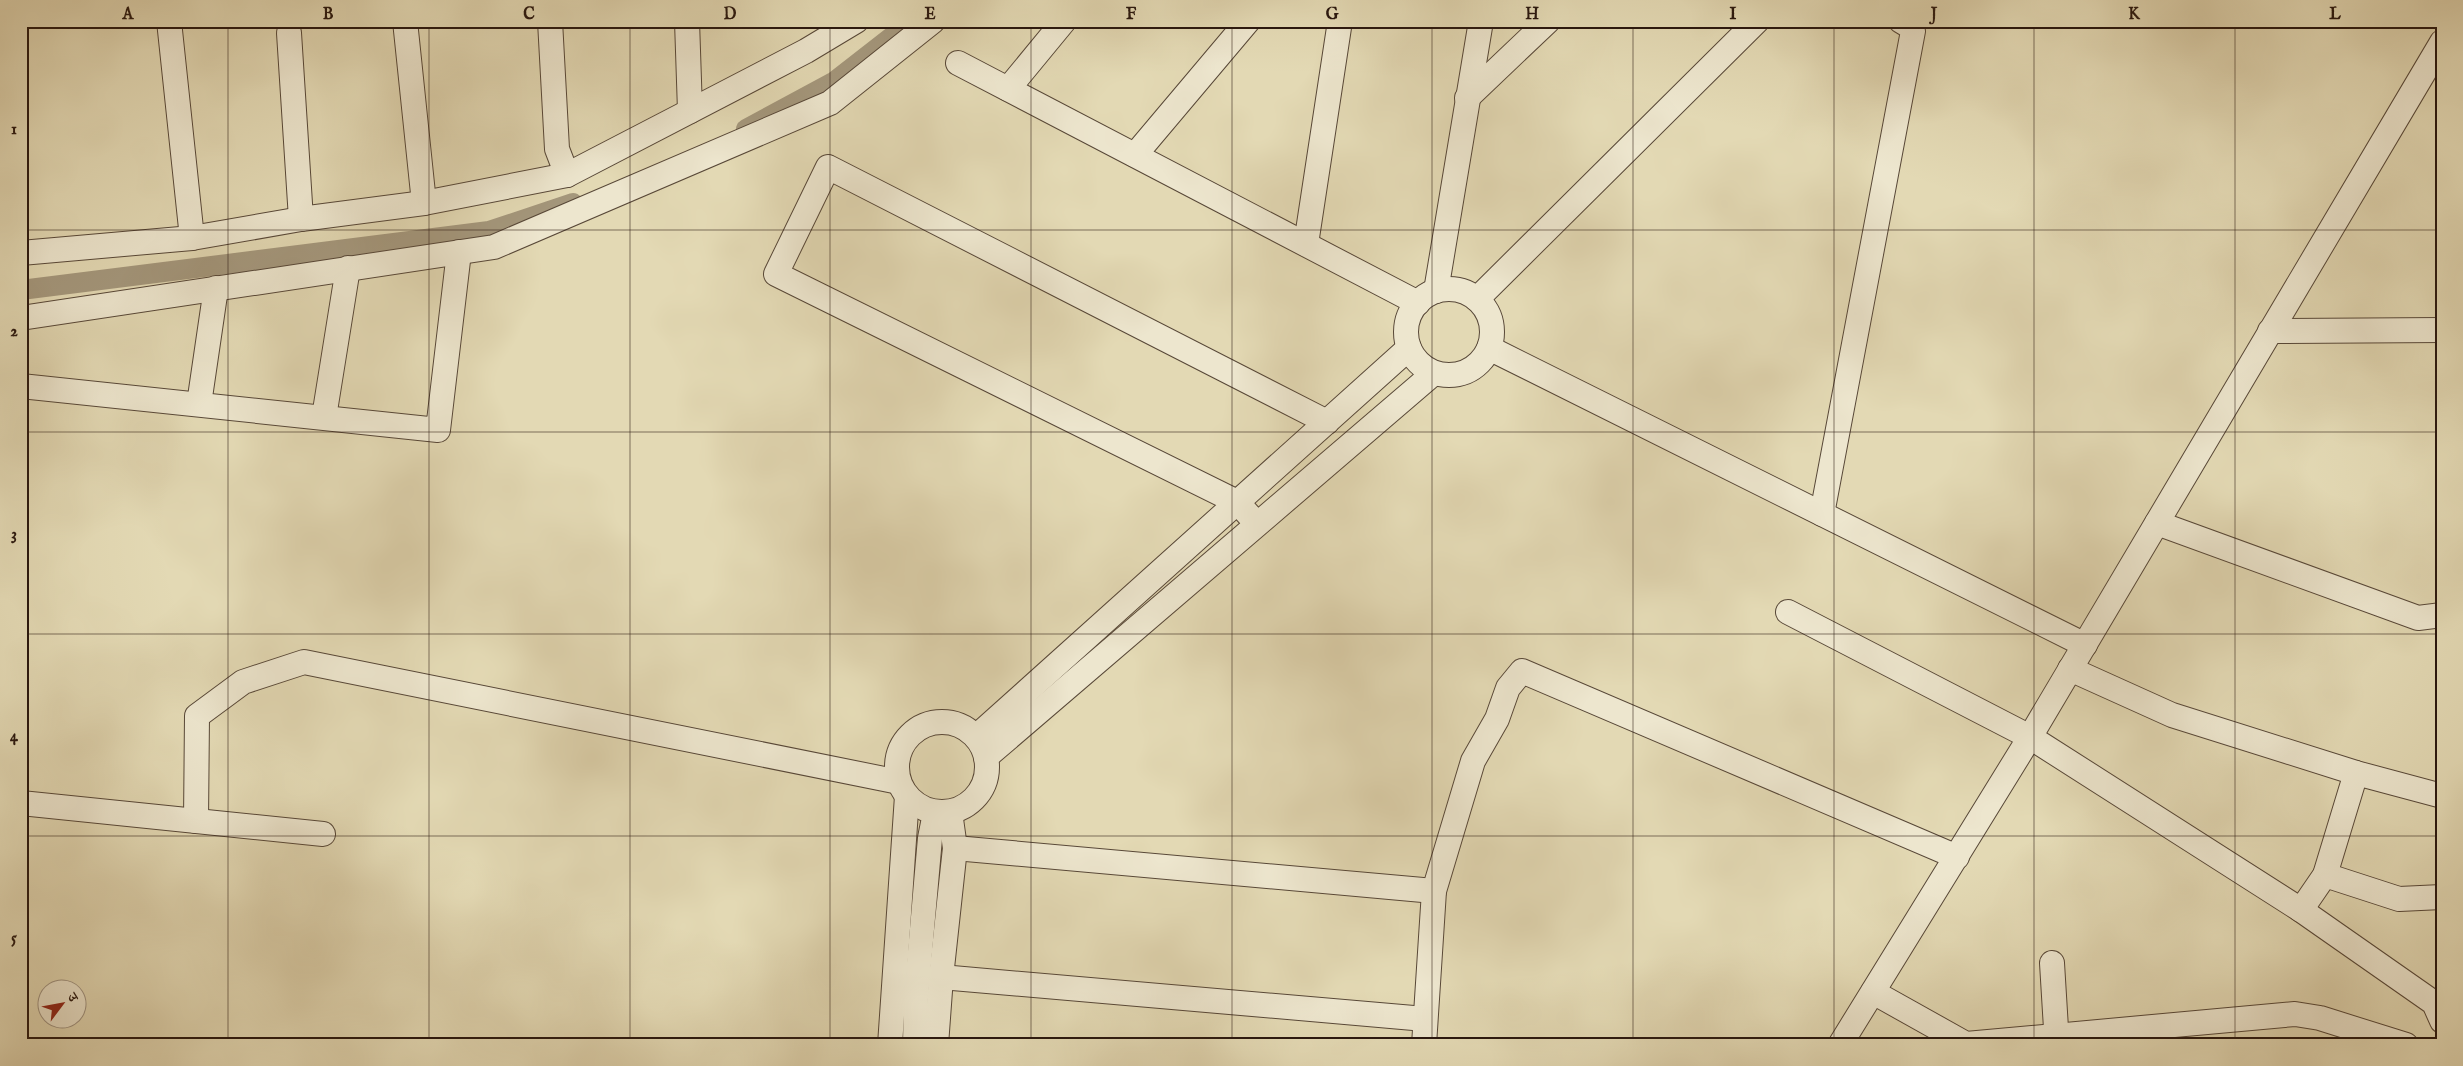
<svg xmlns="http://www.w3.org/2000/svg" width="2463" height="1066" viewBox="0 0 2463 1066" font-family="'IM FELL English','Noto Serif Devanagari',serif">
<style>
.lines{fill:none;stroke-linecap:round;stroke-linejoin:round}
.canal{stroke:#a4977c;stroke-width:20}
.minor-casing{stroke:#584838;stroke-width:26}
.minor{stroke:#ede6ce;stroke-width:24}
.grid{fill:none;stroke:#29170f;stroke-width:1;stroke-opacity:0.55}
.neatline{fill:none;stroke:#29170f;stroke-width:2}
.grid-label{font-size:16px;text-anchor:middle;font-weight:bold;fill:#29170f}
</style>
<rect width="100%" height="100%" fill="#e3d9b4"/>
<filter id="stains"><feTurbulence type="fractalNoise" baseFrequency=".004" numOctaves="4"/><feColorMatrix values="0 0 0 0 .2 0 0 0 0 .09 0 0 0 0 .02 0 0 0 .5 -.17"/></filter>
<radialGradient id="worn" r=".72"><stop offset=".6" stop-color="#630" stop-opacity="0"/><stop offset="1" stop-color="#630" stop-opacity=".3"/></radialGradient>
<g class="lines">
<g class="canal">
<polyline points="746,129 835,81 912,21"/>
<polyline points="21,290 489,231 573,203"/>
</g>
<g class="minor-casing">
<g id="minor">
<polyline points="169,21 192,238"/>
<polyline points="405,21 424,203"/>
<polyline points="550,21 557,149 567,175"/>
<polyline points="687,21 690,111"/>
<polyline points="289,33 301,219"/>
<polyline points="958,63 1418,303"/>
<polyline points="1008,89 1064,21"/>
<polyline points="1467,98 1548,21"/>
<polyline points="1135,155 1248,21"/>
<polyline points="1306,244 1340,21"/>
<polyline points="21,253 192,238 301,219 424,203 567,175 806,51 856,21"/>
<circle cx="1449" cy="332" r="43"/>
<polyline points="1436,291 1481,21"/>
<polyline points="1477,299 1757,21"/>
<polyline points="21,318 494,247 830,103 933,21"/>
<polyline points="2270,331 2442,330"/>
<polyline points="1489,348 2085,645"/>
<polyline points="21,386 438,430 459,252"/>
<polyline points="199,404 216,288"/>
<polyline points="324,417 348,268"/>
<polyline points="1822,514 1913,31 1911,27 1901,21"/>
<polyline points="2157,523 2418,618 2442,615"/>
<polyline points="1257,524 1237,502 776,274 828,167 1327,422"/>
<polyline points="1788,612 2030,737 2301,910 2434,1003 2442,1021"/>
<polyline points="2070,669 2172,715 2356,773 2442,796"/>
<circle cx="942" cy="767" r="45"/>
<polyline points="976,737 1409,348"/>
<polyline points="986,757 1434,373"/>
<polyline points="21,803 323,834"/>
<polyline points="196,821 197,716 243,682 304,662 899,782"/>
<polyline points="955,848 1434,891"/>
<polyline points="2325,875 2399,899 2442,897"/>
<polyline points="2301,910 2325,875 2356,773"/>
<polyline points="2052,963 2057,1045"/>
<polyline points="941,977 1425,1019"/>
<polyline points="1873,992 1966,1044 2295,1014 2320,1018 2406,1045"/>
<polyline points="890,1045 907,796"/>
<polyline points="915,1045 916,997 930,838 935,813"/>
<polyline points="936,1045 941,977 955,848 950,812"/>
<polyline points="1424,1045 1434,891 1473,761 1497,719 1508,688 1522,671 1957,857"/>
<polyline points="1840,1045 2030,737 2442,42"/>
</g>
</g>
<use href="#minor" class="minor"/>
</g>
<path class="grid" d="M228 21V1045M429 21V1045M630 21V1045M830 21V1045M1031 21V1045M1232 21V1045M1432 21V1045M1633 21V1045M1834 21V1045M2034 21V1045M2235 21V1045M21 230H2442M21 432H2442M21 634H2442M21 836H2442"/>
<rect width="2463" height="1066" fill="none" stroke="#e3d9b4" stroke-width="55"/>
<g transform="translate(62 1004) rotate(58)"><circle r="24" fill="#ede6ce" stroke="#9f9382"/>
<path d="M0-4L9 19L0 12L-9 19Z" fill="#8f2418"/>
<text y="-8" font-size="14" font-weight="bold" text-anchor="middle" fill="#29170f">उ</text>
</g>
<rect x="28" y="28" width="2408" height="1010" class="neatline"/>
<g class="grid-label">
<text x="128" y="19">A</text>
<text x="328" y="19">B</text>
<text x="529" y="19">C</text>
<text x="730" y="19">D</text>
<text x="930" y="19">E</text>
<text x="1131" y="19">F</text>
<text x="1332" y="19">G</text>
<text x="1532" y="19">H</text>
<text x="1733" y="19">I</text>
<text x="1934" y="19">J</text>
<text x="2134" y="19">K</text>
<text x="2335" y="19">L</text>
<text x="14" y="134">1</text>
<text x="14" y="336">2</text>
<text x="14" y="539">3</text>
<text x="14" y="741">4</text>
<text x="14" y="943">5</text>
</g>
<rect width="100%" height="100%" filter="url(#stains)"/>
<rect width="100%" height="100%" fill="url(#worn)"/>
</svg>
